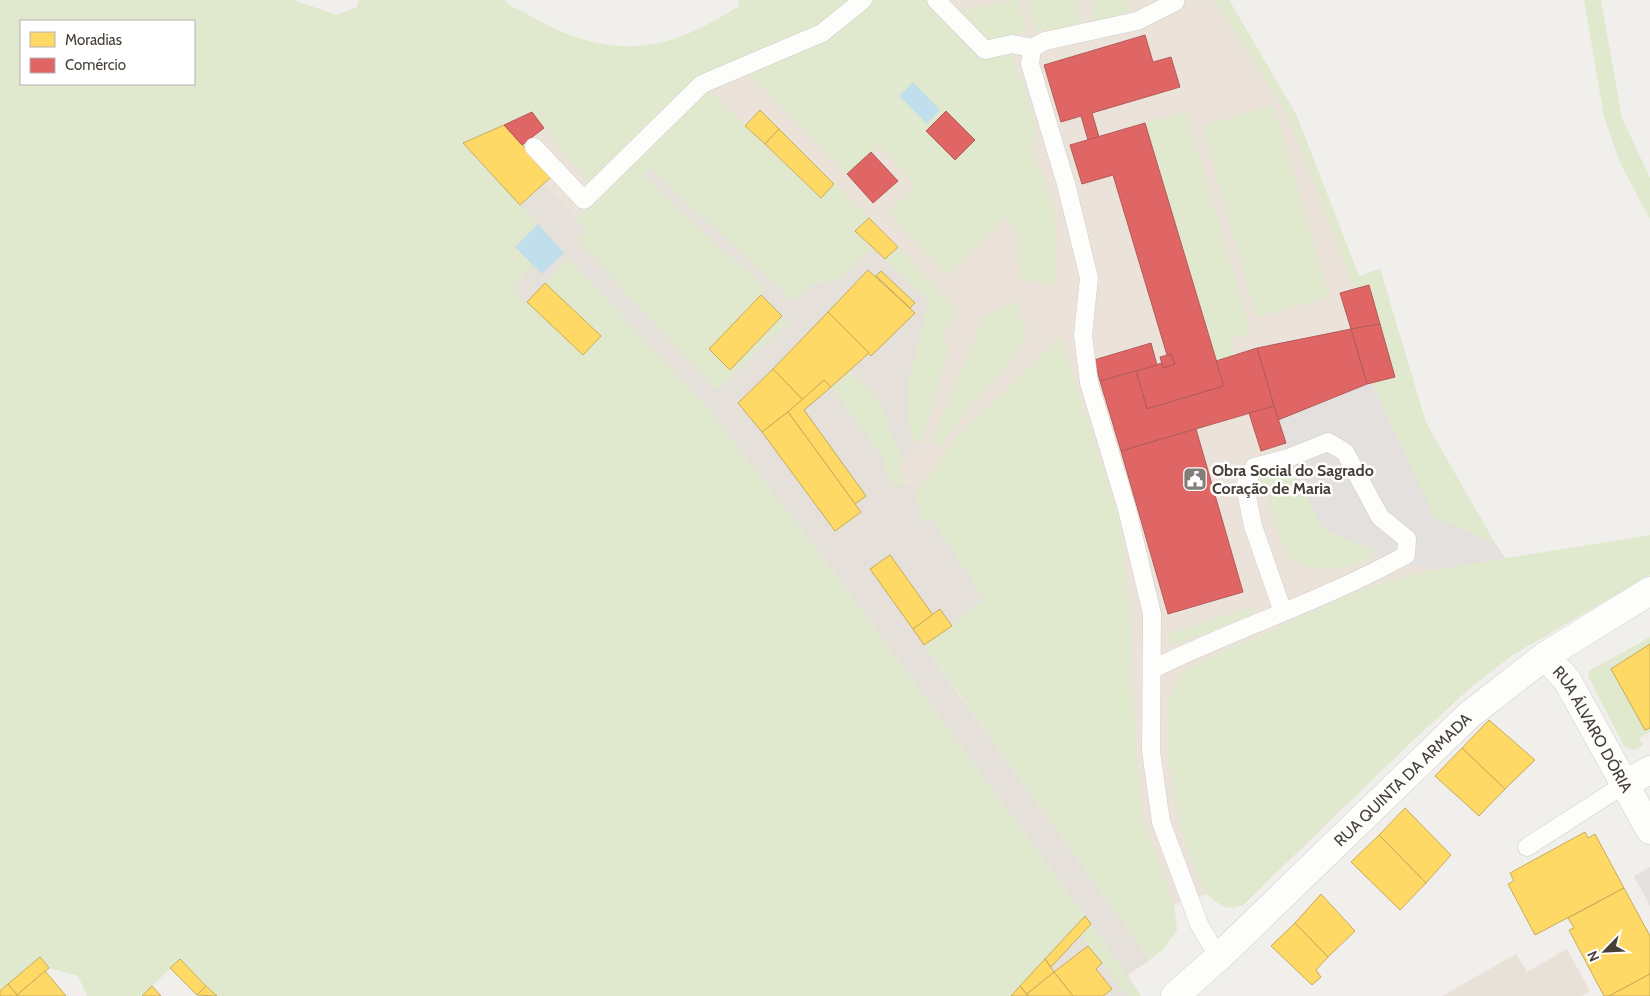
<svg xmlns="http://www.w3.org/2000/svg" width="1650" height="996" viewBox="0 0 1650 996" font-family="Cabin,sans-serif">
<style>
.residential{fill:#e5e0da}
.commercial{fill:#ebe3d9}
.education{fill:#e7e1d8}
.green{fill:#e0e9ce;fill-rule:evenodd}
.parking{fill:#e3e0dd}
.water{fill:#c0deeb}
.homes{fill:#ffd966;stroke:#c8ab58}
.shops{fill:#e06666;stroke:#b25b58}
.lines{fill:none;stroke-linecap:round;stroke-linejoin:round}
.lane-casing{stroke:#cfcdca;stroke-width:19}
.street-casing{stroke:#cfcdca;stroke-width:29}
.lane{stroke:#fdfdfc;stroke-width:18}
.street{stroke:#fdfdfc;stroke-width:28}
.labels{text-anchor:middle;stroke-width:5;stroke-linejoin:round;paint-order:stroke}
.poi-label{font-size:16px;font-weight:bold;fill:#474038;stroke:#fff;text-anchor:start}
.street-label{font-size:16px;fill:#474038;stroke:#fff}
</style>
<rect width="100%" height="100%" fill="#f1efec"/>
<polygon class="residential" points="708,90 939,311 921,445 899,465 930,476 1003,584 924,646 1150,960 1128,975 1141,996 1011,996 1085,916 816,548 476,384 520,205 544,184"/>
<polygon class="commercial" points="780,0 1229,0 1296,114 1359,276 1380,269 1426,423 1495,543 1551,633 1514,654 1471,687 1407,746 1243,905 1233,908 1219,904 1207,894 1174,904 1177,930 1164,948 1150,960 924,645 952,626 1002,584 930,476 915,491 904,482 899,465 921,445 948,351 939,311 708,90 576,219 544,184 520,205 463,143"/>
<polygon class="education" points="1567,949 1590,991 1581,996 1442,996 1516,954 1527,972"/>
<g class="green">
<path d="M0 0H293L337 15 357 7 359 0H505L509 5C532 16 555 31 579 38 641 58 687 39 739 6L738 0H851L821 26 702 76 590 186 532 112 463 144 538 224 515 247 533 265 513 290 583 354 601 336 545 283 568 258 707 407 816 548 1085 916 1011 996H217L180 959 142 996H87L78 976 49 968 40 957 0 991ZM21 21H194V84H21Z"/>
<polygon points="872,0 926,0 983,59 1011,52 1037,125 1032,151 1054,204 1055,286 1021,279 1016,232 1005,219 948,276 888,213 916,185 880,146 847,174 748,73 826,40"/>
<path d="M1018 0 1027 31C981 47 988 45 956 11Z"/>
<polygon points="1026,0 1076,0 1082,25 1057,30 1034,30"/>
<polygon points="1090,0 1127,0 1130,11 1095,21"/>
<polygon points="1215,0 1229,0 1296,114 1359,276 1380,269 1426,423 1495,543 1434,517 1372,383 1395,376 1369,286 1355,289 1287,114"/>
<polygon points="1584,0 1601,0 1622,118 1650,178 1650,219 1621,165 1604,117"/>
<polygon points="708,90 820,198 834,184 869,218 856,231 873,248 837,281 814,284 793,301 650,168 643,177 766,289 709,349 730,369 782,316 790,321 716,390 577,240 586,231 576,219"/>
<polygon points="1274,105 1329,296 1257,317 1202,126"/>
<polygon points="1186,112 1251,333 1231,339 1234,355 1216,361 1145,123"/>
<polygon points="898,247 957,309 944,335 948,351 921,445 911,438 907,389 929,301 885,259"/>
<polygon points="1017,302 1027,337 1012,361 966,410 939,448 932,440 984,317"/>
<polygon points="1061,337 1119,518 1131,611 1134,715 1142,816 1174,904 1177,930 1164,948 1150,960 924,645 984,599 931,518 922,521 915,491 930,476 957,436"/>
<polygon points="849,370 878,397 903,462 899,465 904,482 897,487 888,478 882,456 831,387"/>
<path d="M1294 468 1315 514 1340 537 1374 549 1375 556C1349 570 1307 577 1285 554L1260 479Z"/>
<path d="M1650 535V575L1514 654 1471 687 1407 746 1243 905C1234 908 1226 909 1218 903 1184 881 1161 747 1168 707 1171 692 1176 681 1184 669L1368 587 1433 570Z"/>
<polygon points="1250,608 1255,610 1252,614 1188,640 1171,644 1168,636 1183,628"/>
<polygon points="1650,637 1650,644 1611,669 1645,730 1650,728 1650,732 1639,738 1643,745 1635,750 1626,748 1622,742 1588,676 1589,671"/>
<polygon points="1091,924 1141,996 1127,996 1080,935"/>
</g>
<g class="parking">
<polygon points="1372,383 1434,517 1495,543 1505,558 1433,570 1375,556 1374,549 1340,537 1325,529 1315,514 1294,468 1278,420"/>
<polygon points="1650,867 1650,906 1634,876"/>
</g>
<g class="water">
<polygon points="913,82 940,110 927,124 899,96"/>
<polygon points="538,224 564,253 542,274 515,247"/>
</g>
<g class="homes">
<polygon points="760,110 779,129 765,144 745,126"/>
<polygon points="504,125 551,177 520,205 463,143"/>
<polygon points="779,129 834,184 821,198 765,144"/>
<polygon points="869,218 898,247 885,259 855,231"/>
<polygon points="868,270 915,313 871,356 828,312"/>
<polygon points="881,271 915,303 910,308 876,276"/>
<polygon points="545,283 601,336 583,355 527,302"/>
<polygon points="761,295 782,316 730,370 709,349"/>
<polygon points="828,312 869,353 831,387 824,380 803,400 773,369"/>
<polygon points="773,369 803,400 762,432 738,403"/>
<polygon points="824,380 831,387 804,410 866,496 855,504 788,412"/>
<polygon points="788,412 861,512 835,531 762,432"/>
<polygon points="890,555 933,615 913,629 870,569"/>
<polygon points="940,609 952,626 924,645 913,629"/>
<polygon points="1650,644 1650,728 1645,730 1611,669"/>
<polygon points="1489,720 1535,760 1505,789 1462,748"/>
<polygon points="1462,748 1505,789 1479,816 1435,776"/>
<polygon points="1405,808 1451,855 1426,883 1379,835"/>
<polygon points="1585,832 1588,838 1595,834 1624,888 1535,935 1508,884 1514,881 1510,873"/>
<polygon points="1379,835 1426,883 1400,910 1351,862"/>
<polygon points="1624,888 1650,936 1650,974 1609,996 1604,996 1569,930 1574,928 1568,918"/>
<polygon points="1321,894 1355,931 1328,957 1295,923"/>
<polygon points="1085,916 1091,924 1051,967 1045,959"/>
<polygon points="1295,923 1328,957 1316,970 1321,977 1312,985 1271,946"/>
<polygon points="1088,946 1102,963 1096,969 1112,989 1103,996 1073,996 1054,972"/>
<polygon points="40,957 49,968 17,995 8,984"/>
<polygon points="180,959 206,986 197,995 170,968"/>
<polygon points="1045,959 1054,972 1027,994 1020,986"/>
<polygon points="45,971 66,996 18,996 17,995"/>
<polygon points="1054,972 1073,996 1028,996 1027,994"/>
<polygon points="1650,974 1650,996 1609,996"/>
<polygon points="8,984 17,995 18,996 0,996 0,991"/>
<polygon points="152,986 161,996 142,996"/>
<polygon points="206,986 217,996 197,995"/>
<polygon points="1020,986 1028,996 1011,996"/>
</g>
<g class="shops">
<polygon points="1145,35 1153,62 1171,57 1180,87 1092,113 1099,137 1088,140 1081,116 1061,122 1044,65"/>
<polygon points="946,111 975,140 955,160 926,131"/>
<polygon points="532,112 544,128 522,145 504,125"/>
<polygon points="1145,123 1224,386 1147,409 1136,371 1162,363 1163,368 1175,364 1171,354 1167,355 1113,175 1082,184 1070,145"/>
<polygon points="871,152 898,181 873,203 847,174"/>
<polygon points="1369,285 1380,324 1351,329 1340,293"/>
<polygon points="1380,324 1395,377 1367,384 1351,329"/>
<polygon points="1351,329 1367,384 1278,420 1257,348"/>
<polygon points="1151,343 1157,365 1100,381 1094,360"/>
<polygon points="1257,348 1274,406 1121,451 1100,381 1136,371 1147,409 1224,386 1216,361"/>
<polygon points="1171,354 1175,364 1163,368 1160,357"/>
<polygon points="1274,406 1286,443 1261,451 1249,413"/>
<polygon points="1196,429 1243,592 1168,614 1121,451"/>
</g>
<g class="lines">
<g class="lane-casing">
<g id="lane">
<polyline points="936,0 985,50 1012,44 1032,48"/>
<polyline points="1175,2 1137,21 1045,41 1032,48 1030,64 1066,184 1089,278 1083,335 1089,383 1127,509 1152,614 1151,751 1161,822 1199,924 1210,943 1221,955"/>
<polyline points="534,147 584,200 702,84 822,33 863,0"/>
<path d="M1153 669C1236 628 1325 600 1406 555L1407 539 1380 517 1345 452 1328 442 1288 458 1254 467 1245 486 1253 526 1283 612"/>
<polyline points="1527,847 1625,784"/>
</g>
</g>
<g class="street-casing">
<g id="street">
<path id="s1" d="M1545 656 1567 680 1650 830"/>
<polyline points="1625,784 1650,770"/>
<path id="s2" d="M1175 996 1221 955 1469 715 1545 656 1650 591"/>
</g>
</g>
<use href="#lane" class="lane"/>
<use href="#street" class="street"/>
</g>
<defs>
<g id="civic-square" transform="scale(1.25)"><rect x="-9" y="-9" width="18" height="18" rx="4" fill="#827d77" stroke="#fff"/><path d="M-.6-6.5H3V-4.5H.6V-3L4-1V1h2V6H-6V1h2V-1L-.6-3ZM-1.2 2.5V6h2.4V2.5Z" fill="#fff"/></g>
</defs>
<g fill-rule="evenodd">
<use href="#civic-square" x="1195" y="479"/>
</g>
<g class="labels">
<g class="poi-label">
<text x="1212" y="476">Obra Social do Sagrado<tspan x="1212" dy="18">Coração de Maria</tspan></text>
</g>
<g class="street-label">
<text dy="6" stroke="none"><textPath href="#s1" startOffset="88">RUA ÁLVARO DÓRIA</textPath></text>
<text dy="6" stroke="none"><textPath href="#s2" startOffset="314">RUA QUINTA DA ARMADA</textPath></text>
</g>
</g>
<rect x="20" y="20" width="175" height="65" fill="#ffffff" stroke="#b5b3af"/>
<rect x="30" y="32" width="25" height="15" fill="#ffd966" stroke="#b5b3af"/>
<text x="65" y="45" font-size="15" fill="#474038">Moradias</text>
<rect x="30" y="58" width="25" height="15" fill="#e06666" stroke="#b5b3af"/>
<text x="65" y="70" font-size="15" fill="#474038">Comércio</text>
<g transform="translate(1605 951) rotate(246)" stroke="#ffffff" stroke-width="4" paint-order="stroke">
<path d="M0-4L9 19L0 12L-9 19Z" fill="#474038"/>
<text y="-8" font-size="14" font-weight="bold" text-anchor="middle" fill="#474038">N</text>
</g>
</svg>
